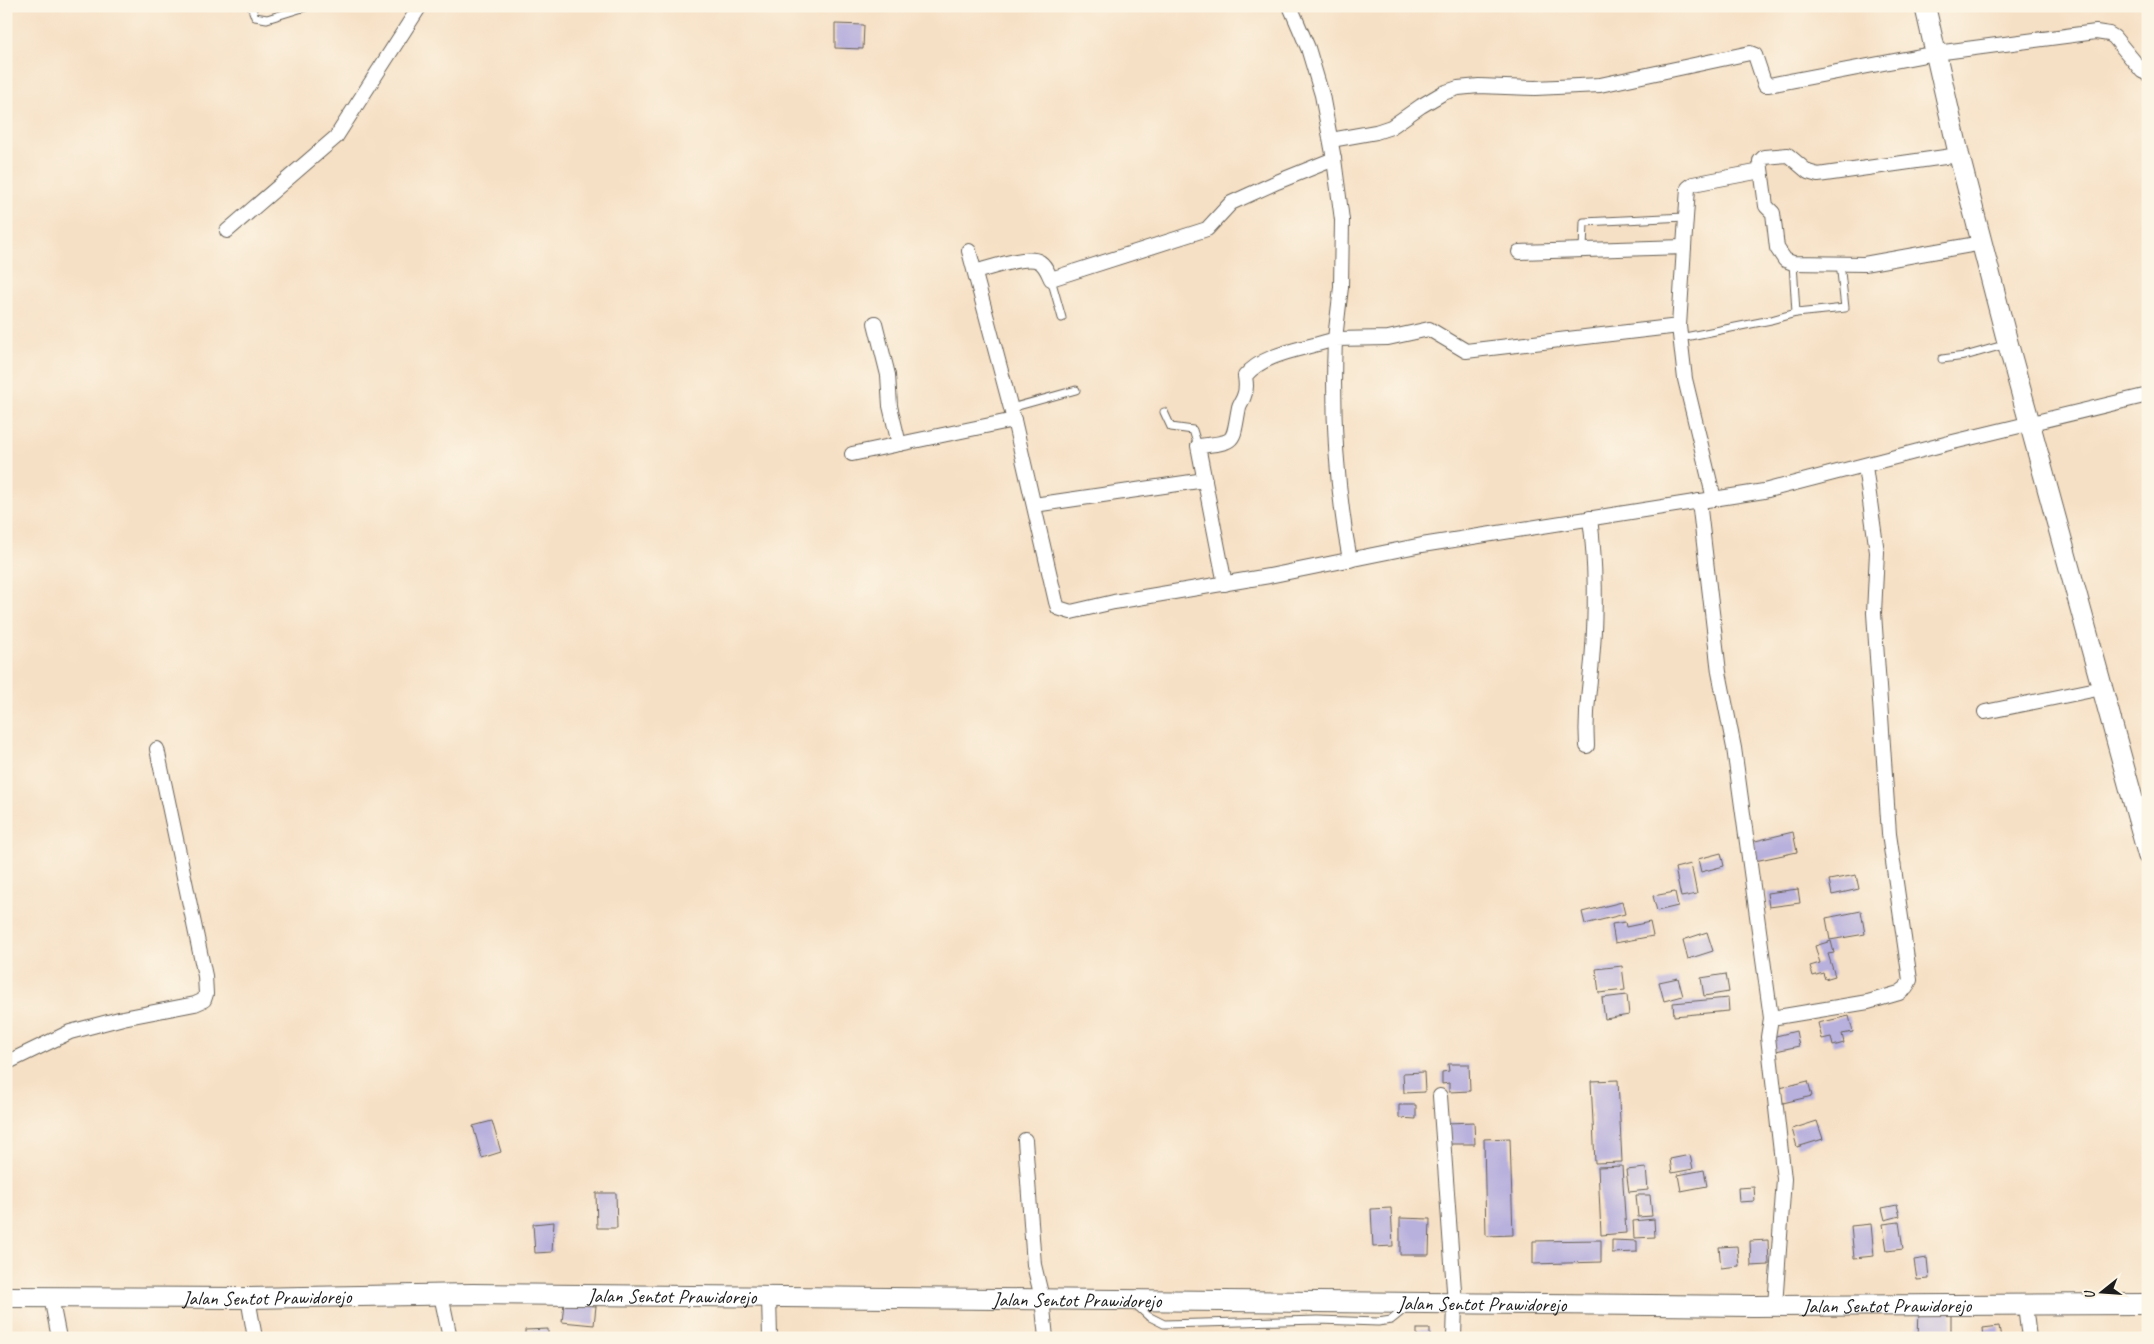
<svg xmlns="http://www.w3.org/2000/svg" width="2154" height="1344" viewBox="0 0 2154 1344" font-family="Caveat,sans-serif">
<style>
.building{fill:#b8b0dd}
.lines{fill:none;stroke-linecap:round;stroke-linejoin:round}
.service-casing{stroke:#686157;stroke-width:9}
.minor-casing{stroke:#686157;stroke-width:16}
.secondary-casing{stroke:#686157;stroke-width:22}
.service{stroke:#fff;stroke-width:7}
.minor{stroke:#fff;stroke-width:14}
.secondary{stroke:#fff;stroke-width:20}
.labels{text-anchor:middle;stroke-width:4;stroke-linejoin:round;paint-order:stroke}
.street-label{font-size:20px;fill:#1c1c1c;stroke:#fcf5e5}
</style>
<rect width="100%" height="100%" fill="#fcf5e5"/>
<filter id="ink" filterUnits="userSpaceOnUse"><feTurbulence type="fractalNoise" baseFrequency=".02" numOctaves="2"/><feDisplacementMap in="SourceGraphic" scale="10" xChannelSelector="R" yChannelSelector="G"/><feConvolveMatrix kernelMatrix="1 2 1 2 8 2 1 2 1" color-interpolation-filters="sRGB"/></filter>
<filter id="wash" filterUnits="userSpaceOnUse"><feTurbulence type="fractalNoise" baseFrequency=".0096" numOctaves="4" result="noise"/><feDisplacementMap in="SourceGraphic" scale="20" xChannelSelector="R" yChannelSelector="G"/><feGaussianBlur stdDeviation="1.12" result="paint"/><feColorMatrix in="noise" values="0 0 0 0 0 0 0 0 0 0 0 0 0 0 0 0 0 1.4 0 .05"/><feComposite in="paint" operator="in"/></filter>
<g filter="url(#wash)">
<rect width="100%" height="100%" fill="#f6e0c5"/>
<g id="blocks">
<g class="building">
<polygon points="835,24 864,25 863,49 835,48"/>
<polygon points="1793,832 1797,852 1755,861 1751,842"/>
<polygon points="1721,853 1724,866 1701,872 1698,859"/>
<polygon points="1691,864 1697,894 1681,897 1675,868"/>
<polygon points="1856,875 1859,889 1832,895 1829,880"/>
<polygon points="1798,889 1800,903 1769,907 1767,893"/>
<polygon points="1675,892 1678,906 1657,911 1653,896"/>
<polygon points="1622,902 1625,914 1585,924 1582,912"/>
<polygon points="1861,911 1865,934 1830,940 1826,918"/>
<polygon points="1625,922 1626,927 1650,922 1653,936 1615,943 1612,924"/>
<polygon points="1707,932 1713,951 1688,959 1683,940"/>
<polygon points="1831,941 1834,953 1828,954 1835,976 1825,979 1823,973 1813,976 1810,966 1820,963 1815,946"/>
<polygon points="1622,966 1625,990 1599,993 1596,969"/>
<polygon points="1726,974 1729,992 1704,996 1701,978"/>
<polygon points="1678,978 1683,996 1664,1001 1659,982"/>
<polygon points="1627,995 1629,1015 1605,1019 1602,998"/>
<polygon points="1728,998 1729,1011 1674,1016 1673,1003"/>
<polygon points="1849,1016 1853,1032 1842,1034 1844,1043 1833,1046 1831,1037 1822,1039 1818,1023"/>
<polygon points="1796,1031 1799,1046 1776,1051 1772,1037"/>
<polygon points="1448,1064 1469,1064 1470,1091 1449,1092 1449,1083 1442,1084 1442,1072 1449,1071"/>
<polygon points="1424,1072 1425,1092 1404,1093 1403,1073"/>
<polygon points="1618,1080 1622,1162 1595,1163 1591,1081"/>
<polygon points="1808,1081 1812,1096 1783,1103 1780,1088"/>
<polygon points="1399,1105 1416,1105 1416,1119 1399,1118"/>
<polygon points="492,1121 501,1152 482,1158 473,1126"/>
<polygon points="1817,1121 1823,1139 1797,1147 1792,1129"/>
<polygon points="1474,1122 1475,1144 1447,1144 1447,1123"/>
<polygon points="1510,1138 1513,1235 1486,1236 1484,1139"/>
<polygon points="1690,1155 1693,1169 1672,1173 1670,1159"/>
<polygon points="1622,1166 1626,1233 1601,1235 1598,1167"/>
<polygon points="1646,1168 1648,1190 1629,1192 1626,1170"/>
<polygon points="1704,1170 1707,1186 1681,1191 1678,1175"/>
<polygon points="1754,1187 1755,1201 1739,1202 1738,1188"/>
<polygon points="596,1193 616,1193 617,1228 597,1228"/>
<polygon points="1636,1195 1650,1195 1652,1216 1638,1217"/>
<polygon points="1897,1205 1900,1216 1885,1220 1882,1208"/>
<polygon points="1391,1208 1393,1246 1373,1247 1371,1209"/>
<polygon points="1400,1218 1430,1219 1429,1255 1400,1255"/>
<polygon points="1654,1219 1655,1237 1634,1238 1633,1221"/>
<polygon points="554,1222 552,1252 535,1253 533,1224"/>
<polygon points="1899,1222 1903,1249 1887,1251 1883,1224"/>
<polygon points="1871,1224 1874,1256 1854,1258 1851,1226"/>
<polygon points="1601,1240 1601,1262 1533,1264 1533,1241"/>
<polygon points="1612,1240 1637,1241 1637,1252 1612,1253"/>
<polygon points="1768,1240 1769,1265 1751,1266 1750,1241"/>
<polygon points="1737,1246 1739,1266 1721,1268 1719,1247"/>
<polygon points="1927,1258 1929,1279 1917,1280 1914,1260"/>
<polygon points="564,1303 596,1306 594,1325 562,1322"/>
<polygon points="1919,1309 1951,1309 1951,1338 1918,1338"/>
<polygon points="1999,1326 2001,1338 1984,1338 1983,1328"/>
<polygon points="548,1329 548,1338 525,1338 525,1330"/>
<rect x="1417" y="1329" width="13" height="9"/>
</g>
</g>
</g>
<g filter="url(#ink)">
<use href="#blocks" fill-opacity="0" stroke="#686157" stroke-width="1"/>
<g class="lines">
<g class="service-casing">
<g id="service">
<polyline points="251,6 255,17 267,19 309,6"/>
<polyline points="1583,250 1584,222 1685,217"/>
<polyline points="1793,263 1796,313 1845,308 1840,263"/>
<polyline points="1051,279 1062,318"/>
<polyline points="1680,338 1771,320 1796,313"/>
<polyline points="1942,359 1965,356 2007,344"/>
<polyline points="1011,408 1076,390"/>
<polyline points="1164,412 1171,427 1193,430 1198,446"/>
<polyline points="1136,1305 1148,1316 1164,1324 1318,1320 1378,1322 1391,1320 1406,1308"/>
</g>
</g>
<g class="minor-casing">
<g id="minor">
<polyline points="1331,140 1376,132 1391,127 1421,106 1443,93 1458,88 1479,86 1535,88 1600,85 1750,53 1755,55 1765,85 1769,85 1936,53 2096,32 2109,34 2114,37 2142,71 2148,74"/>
<polyline points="1959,155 1818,175 1808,172 1788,155 1764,157 1760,161 1766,206 1773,213 1777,248 1785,260 1793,263 1864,264 1982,243"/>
<polyline points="227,231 336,137 420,6"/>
<polyline points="1684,247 1688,188 1693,184 1761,171"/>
<polyline points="969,251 1014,420 1056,602 1058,608 1071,612 1114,602 1269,576 1422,545 1764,491 1953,442 2148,395"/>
<polyline points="1519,252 1684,247 1679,326 1685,379 1714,499"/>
<path d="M975 272C990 268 1027 254 1040 262 1046 266 1048 273 1051 279L1207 229 1231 203 1277 182 1334 159"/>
<polyline points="875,323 888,375 890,406 899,444"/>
<polyline points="852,454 1014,420"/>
<polyline points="1699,501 1719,672 1734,748 1771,1018"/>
<polyline points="1034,505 1205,480"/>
<path d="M1350 560C1336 487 1332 413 1335 339L1388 338 1429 329 1466 351 1679 326"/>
<path d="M1225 584 1198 446C1238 442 1232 443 1239 407 1240 403 1243 400 1244 396 1247 389 1246 383 1245 376 1265 352 1306 349 1335 339L1341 287 1342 220 1334 159 1322 95 1308 48 1290 6"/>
<polyline points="1985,712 2102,688"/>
<path d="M1587 746C1585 715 1589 691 1592 661 1596 614 1596 565 1590 518"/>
<polyline points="6,1063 70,1032 123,1018 195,1004 204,1000 206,994 205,976 157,749"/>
<polyline points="1440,1096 1455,1304 1454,1338"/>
<polyline points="1025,1140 1034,1265 1042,1298 1046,1338"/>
<polyline points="441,1295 450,1338"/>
<polyline points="51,1297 59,1338"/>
<polyline points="769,1297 770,1338"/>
<polyline points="248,1298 255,1338"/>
<polyline points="2025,1305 2029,1338"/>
<polyline points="1775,1306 1784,1179 1768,1037 1771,1018 1868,1002 1899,993 1906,988 1910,980 1889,834 1874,613 1877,552 1865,466"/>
</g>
</g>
<g class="secondary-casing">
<g id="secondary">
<polyline points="1925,6 1959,155 2008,344 2148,855"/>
<path id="s1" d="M6 1297 248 1298 472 1294 1754 1306 2148 1304"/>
</g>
</g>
<use href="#service" class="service"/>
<use href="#minor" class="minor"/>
<use href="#secondary" class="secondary"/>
</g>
</g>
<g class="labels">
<g class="street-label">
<text dy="7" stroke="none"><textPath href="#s1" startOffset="666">Jalan Sentot Prawidorejo</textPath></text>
<text dy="7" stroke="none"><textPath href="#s1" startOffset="261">Jalan Sentot Prawidorejo</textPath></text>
<text dy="7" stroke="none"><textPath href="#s1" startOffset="1071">Jalan Sentot Prawidorejo</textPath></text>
<text dy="7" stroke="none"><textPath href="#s1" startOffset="1476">Jalan Sentot Prawidorejo</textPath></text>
<text dy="7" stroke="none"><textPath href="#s1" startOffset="1881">Jalan Sentot Prawidorejo</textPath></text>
</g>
</g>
<rect width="2154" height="1344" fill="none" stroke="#fcf5e5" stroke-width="25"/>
<g transform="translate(2102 1292) rotate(253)" stroke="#fcf5e5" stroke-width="4" paint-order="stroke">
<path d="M0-4L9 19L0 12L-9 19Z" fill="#1c1c1c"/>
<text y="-8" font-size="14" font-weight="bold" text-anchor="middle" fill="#1c1c1c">U</text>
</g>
</svg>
